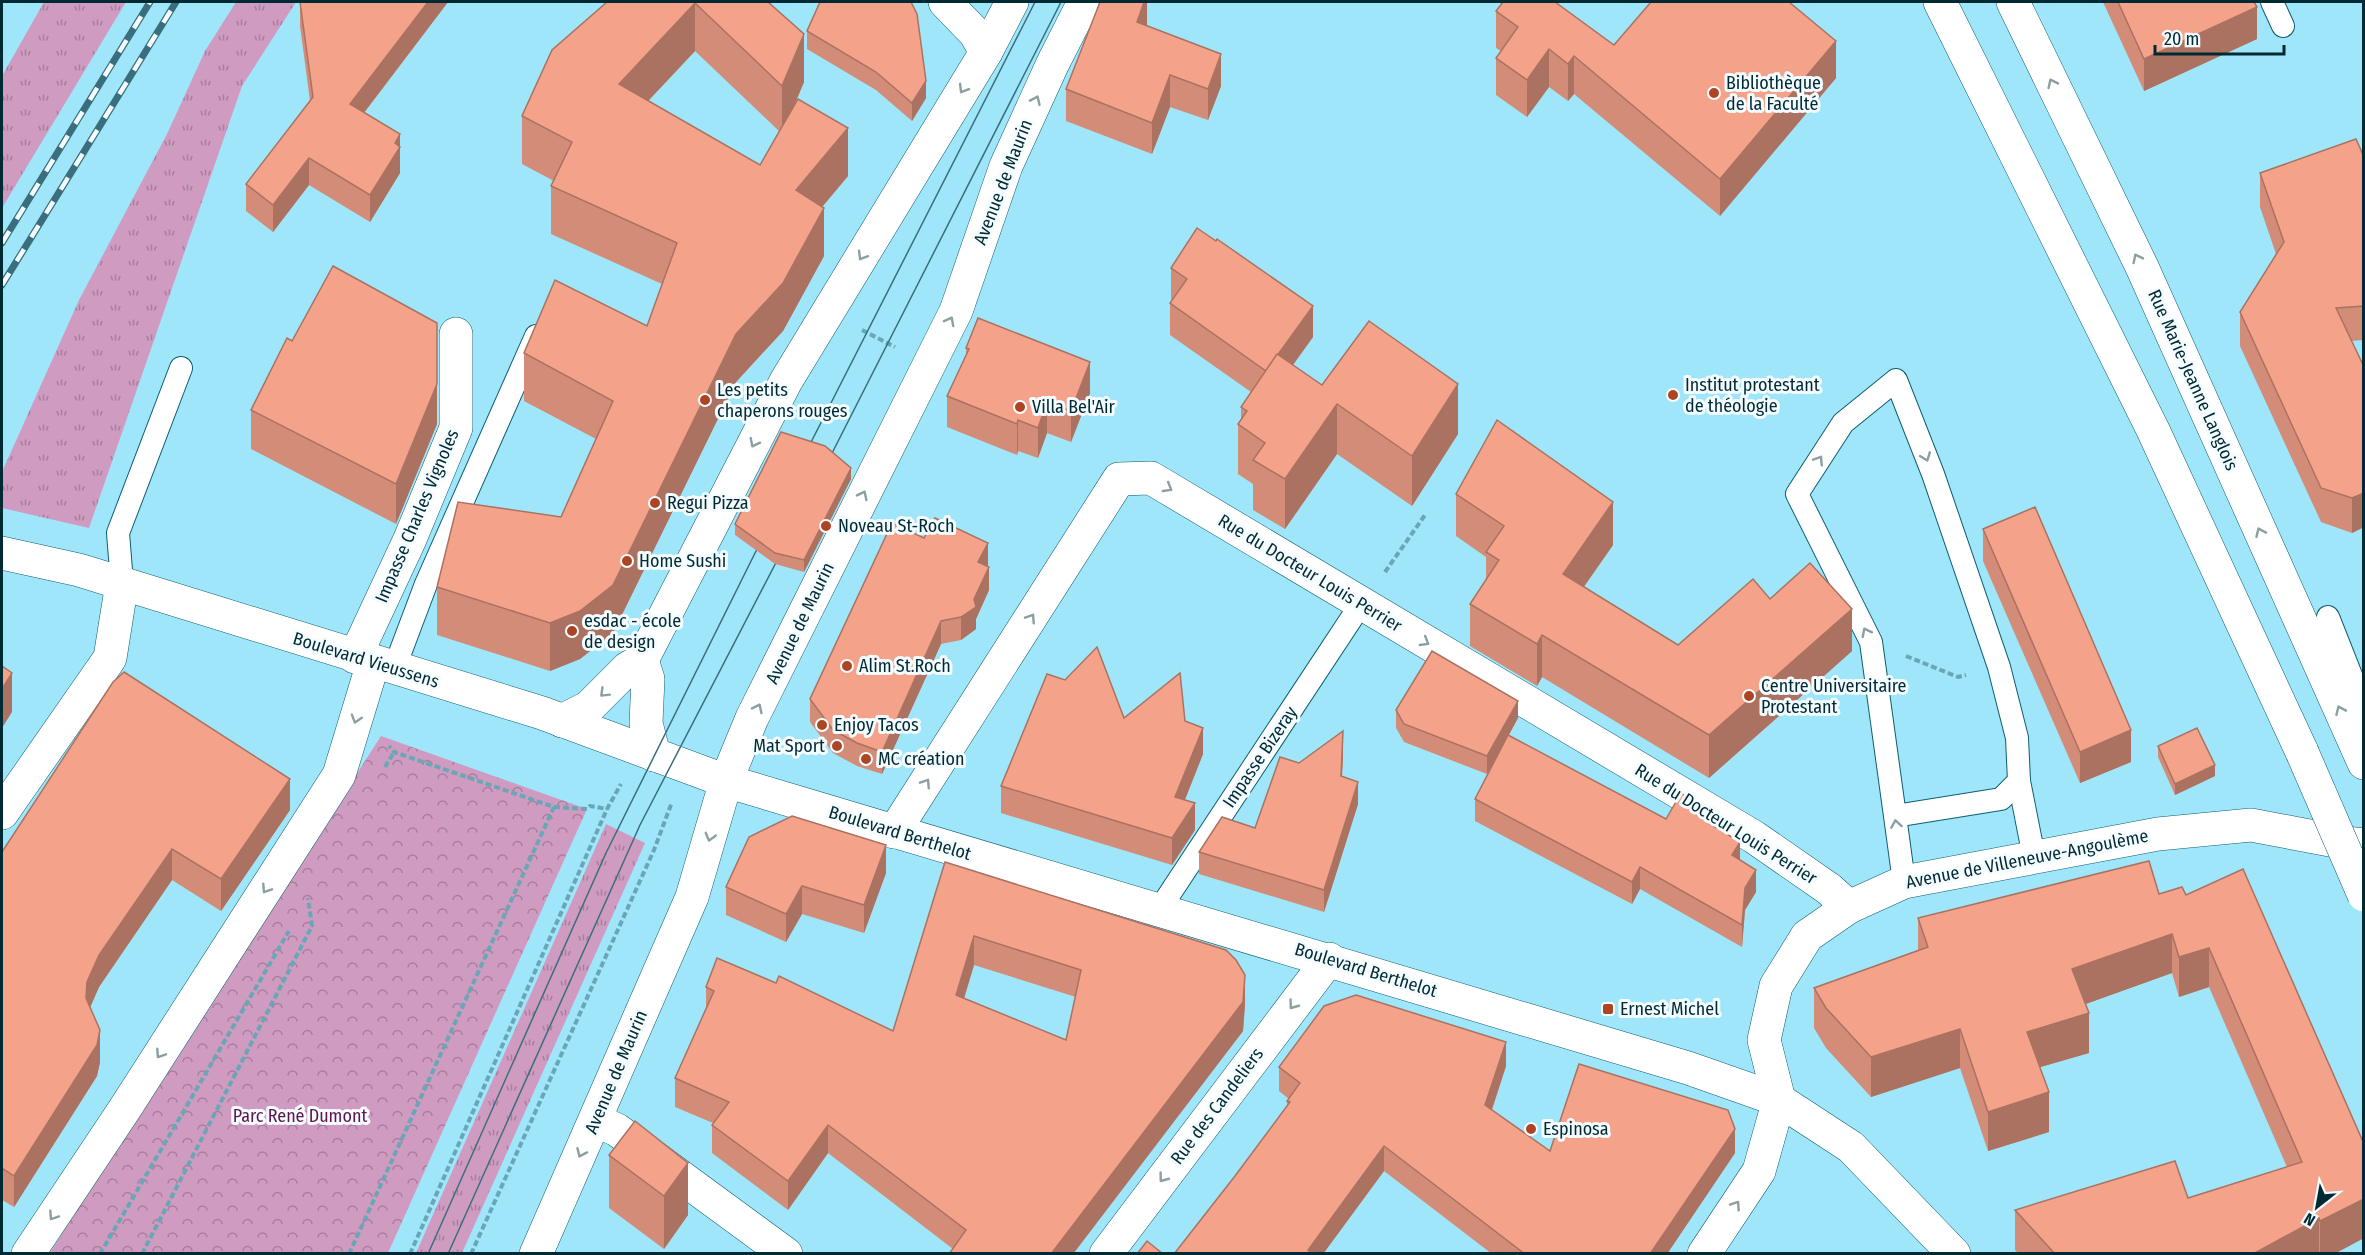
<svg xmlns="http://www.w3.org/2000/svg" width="2365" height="1255" viewBox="0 0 2365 1255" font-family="'Fira Sans Condensed',sans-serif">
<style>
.grass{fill:url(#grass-tufts)}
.park{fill:url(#park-crowns)}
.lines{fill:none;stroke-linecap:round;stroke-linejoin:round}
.lane-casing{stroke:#0d5e70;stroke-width:24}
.street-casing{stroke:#0d5e70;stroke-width:34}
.secondary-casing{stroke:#0d5e70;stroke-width:34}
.primary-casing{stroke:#0d5e70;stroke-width:34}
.path{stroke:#69a6b7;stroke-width:4;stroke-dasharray:6 3;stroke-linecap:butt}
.lane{stroke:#fff;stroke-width:22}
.street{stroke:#fff;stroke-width:33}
.secondary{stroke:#fff;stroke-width:33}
.primary{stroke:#fff;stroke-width:33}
.tram{stroke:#3a6e7c;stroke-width:1.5}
.rail-casing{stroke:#3a6e7c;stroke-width:7}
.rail{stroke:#f4fcff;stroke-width:4.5;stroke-dasharray:14;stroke-linecap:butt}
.primary-bridge-casing{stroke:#0d5e70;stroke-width:34;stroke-linecap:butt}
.primary-bridge{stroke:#fff;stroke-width:33}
.wall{fill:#d28c77;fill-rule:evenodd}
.shaded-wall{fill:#ab7261}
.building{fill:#f4a38a;stroke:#ab7261;stroke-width:1.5;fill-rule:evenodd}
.oneway{stroke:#8c9fa3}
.poi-dot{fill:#ad4524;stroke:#f4fcff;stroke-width:2}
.labels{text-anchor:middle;stroke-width:6;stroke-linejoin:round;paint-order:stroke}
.poi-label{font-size:18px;fill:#002a33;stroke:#f4fcff;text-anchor:start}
.street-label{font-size:18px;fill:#002a33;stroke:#f4fcff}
.park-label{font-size:18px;fill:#5f1450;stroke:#f4fcff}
</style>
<defs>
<pattern id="grass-tufts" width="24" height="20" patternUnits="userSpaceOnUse" patternTransform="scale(1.5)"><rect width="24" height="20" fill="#d09bc1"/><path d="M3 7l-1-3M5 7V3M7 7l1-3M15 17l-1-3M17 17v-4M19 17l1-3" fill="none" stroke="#a67f9d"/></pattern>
<pattern id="park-crowns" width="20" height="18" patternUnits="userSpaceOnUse" patternTransform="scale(1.5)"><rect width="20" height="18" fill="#d09bc1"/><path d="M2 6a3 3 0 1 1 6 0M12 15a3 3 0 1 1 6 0" fill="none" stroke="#a67f9d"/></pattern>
</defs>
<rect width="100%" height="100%" fill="#9fe6fb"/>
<g class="grass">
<polygon points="44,2 126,2 2,208 2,76"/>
<polygon points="236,2 296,2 242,86 89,528 2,508 2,472 79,300 167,134 205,51"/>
<polygon points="606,824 645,843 462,1253 416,1253"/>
</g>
<polygon class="park" points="381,736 587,809 388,1253 49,1254"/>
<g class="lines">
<g class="lane-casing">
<g id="lane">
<polyline points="2272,2 2283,26"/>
<polyline points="122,583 118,533 181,368"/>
<polyline points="2328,617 2364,708"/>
<polyline points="394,669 426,584 536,336"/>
<polyline points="2019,781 2034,857"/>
<polyline points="1895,816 2001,799 2019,781 2017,738 1999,667 1933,474 1896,380 1843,423 1797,494 1871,642 1895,816 1904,882"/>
<polyline points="1159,910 1361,604"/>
</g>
</g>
<g class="street-casing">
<g id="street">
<polyline points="945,2 975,33 986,52"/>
<polyline points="2013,2 2142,267 2364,763"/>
<polyline points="355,657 410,539 456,428 456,334"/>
<polyline points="2,813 110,658 122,583"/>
<polyline points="894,832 1119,479 1151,478 1754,837 1829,889 1849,907"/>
<polyline points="596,1120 617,1130 786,1254"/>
<polyline points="28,1254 124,1110 339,775 373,663"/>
<polyline points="536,1254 692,897 726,781"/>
<polyline points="1106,1254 1329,959"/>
<polyline points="1704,1254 1759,1171 1779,1100 1764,1040 1776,986 1807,936 1849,907 1904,882 2158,834 2251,825 2346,843 2364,845"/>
</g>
</g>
<g class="secondary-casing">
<g id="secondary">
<polyline points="2,553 79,570 542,713 726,781 1688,1068 1779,1100 1851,1147 1954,1254"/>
<polyline points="642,660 648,679 646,723 654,755"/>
<polyline points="562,721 589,707 628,668 642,660 786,381 986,52 1012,2"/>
<polyline points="726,781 752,718 956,311 1006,166 1053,63 1084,2"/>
</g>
</g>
<g class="primary-casing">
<polyline id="primary" points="1940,2 2153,430 2302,752"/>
</g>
<g class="path">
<polyline points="862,330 895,347"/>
<polyline points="1385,572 1425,515"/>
<polyline points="1906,656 1958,677 1966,675"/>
<polyline points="385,767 394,752"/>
<polyline points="554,807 587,809 590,806 607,809"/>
<polyline points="100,1254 289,931"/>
<polyline points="142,1254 312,926 308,898"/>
<polyline points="349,1254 554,807 394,752 389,746"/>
<polyline points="410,1254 607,809 621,784"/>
<polyline points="471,1254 654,850 672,802"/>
</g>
<use href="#lane" class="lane"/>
<use href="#street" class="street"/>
<use href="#secondary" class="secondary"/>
<use href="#primary" class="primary"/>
<g class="tram">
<polyline points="804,456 1035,2"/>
<polyline points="825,467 1061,2"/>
<polyline points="428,1254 606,853 763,537"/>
<polyline points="448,1254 640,825 783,549"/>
</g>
<g class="rail-casing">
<g id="rail">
<polyline points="2,243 150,2"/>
<polyline points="2,285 176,2"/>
</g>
</g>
<use href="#rail" class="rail"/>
<g class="primary-bridge-casing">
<polyline id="primary-bridge" points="2302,752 2364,895"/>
</g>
<use href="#primary-bridge" class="primary-bridge"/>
</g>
<g class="wall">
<polygon points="300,2 448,2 364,113 400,134 400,173 370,222 309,185 273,232 246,211 246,184 310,101 300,26"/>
<path d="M607 2H768L804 82 794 106 848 176 822 207 824 256 783 331 736 382 613 633 580 659 550 671 437 635V587L561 517 596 439 524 401V353L647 326 662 284 551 234V186L554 181 522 164V116ZM695 51 779 131 760 165 648 101Z"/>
<polygon points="1147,2 1147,26 1221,86 1208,120 1170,107 1152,154 1066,121 1066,89"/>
<polygon points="1502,2 1555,2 1614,45 1836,78 1720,216 1574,94 1568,101 1549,87 1527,117 1496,95 1496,58 1501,51 1496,48 1496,11"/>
<polygon points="2103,2 2254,2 2257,39 2144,91"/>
<polygon points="807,31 926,98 912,121 876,90 807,49"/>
<polygon points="2364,157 2364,340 2351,341 2364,367 2364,527 2352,533 2321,522 2240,346 2240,312 2276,254 2260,207 2260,173"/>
<polygon points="1171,268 1313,337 1293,365 1322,385 1458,434 1412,506 1337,454 1285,529 1253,510 1253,484 1238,474 1238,424 1241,419 1241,407 1251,392 1170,335 1170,303 1172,300 1171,299"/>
<polygon points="292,341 437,424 396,524 251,449 251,410"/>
<polygon points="966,348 1090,393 1071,442 1047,433 1038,458 1018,451 1017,455 947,427 947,396 966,354"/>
<polygon points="851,479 804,572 775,564 735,535 735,524"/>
<polygon points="1456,494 1613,545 1584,587 1678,645 1770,599 1852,651 1709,778 1542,677 1537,686 1470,646 1470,604 1486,579 1486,557 1456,536"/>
<polygon points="1983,529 2131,762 2080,783 1983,561"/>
<polygon points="924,538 988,567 989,590 976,619 976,629 961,640 941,644 882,774 857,766 833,753 810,722 810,699"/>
<polygon points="1065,680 1124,718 1185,721 1203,754 1185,800 1195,830 1172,865 1001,813 1001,786"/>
<polygon points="1396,710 1518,718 1509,735 1666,819 1715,827 1740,860 1756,892 1745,910 1742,947 1640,889 1632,904 1475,821 1475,799 1498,755 1487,774 1404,742 1396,728"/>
<polygon points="2158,746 2215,776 2175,795 2158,757"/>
<polygon points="1343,753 1342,776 1358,804 1324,912 1199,874 1199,852 1255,828"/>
<polygon points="290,810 221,911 172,880 99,987 90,1008 100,1062 97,1076 14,1207 2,1200 2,852"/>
<path d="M945 862 1245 1004 1243 1031 1073 1254H949L953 1249 828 1153 788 1210 712 1153V1125L713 1123 675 1107V1078L706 1009V987L776 983 893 1031ZM974 965 1076 997 1066 1040 964 999Z"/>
<polygon points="886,873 864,933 802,914 786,942 726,915 726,887"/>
<polygon points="2182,887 2364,1238 2334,1254 2019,1254 2015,1250 2015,1210 2188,1198 2287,1167 2209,987 2179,997 2172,973 2085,1004 2089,1053 2040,1067 2049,1132 1988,1151 1960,1068 1871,1097 1826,1048 1814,1028 1814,988 1918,950 1918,918 2159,894"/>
<polygon points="1506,1066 1492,1110 1550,1151 1735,1153 1667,1254 1492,1254 1384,1171 1323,1254 1174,1254 1235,1176 1287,1106 1287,1101 1289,1099 1279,1091 1279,1067"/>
<polygon points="635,1121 688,1215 664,1249 609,1208 609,1155"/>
</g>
<g class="shaded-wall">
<polygon points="428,2 448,2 350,131 350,104"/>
<polygon points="1144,2 1147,2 1147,27 1137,22"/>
<polygon points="695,3 695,51 619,132 619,84"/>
<polygon points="2257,7 2257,39 2144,91 2144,59"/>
<polygon points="804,34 804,82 782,134 782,86"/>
<polygon points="1836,41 1836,78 1720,216 1720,179"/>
<polygon points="1549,49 1549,87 1527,117 1527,80"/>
<polygon points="1221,54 1221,86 1208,120 1208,89"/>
<polygon points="1574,56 1574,94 1568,101 1568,64"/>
<polygon points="1170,75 1170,107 1152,154 1152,123"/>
<polygon points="926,81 926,98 912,121 912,103"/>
<polygon points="848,128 848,176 796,238 796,190"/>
<polygon points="400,134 400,173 370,222 370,195 395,143"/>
<polygon points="309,158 309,185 273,232 273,205"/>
<polygon points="824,208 824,256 783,331 736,382 613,633 580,659 550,671 550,623 736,334"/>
<polygon points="1313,306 1313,337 1266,402 1266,371"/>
<polygon points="1090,362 1090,393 1071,442 1071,411"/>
<polygon points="437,384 437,424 396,524 396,484"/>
<polygon points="1458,384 1458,434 1412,506 1412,456"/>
<polygon points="1047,402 1047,433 1038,458 1038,428"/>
<polygon points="1337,404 1337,454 1285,529 1285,479"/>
<polygon points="1018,420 1018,451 1017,455 1017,424"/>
<polygon points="851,468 851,479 804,572 804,560"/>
<polygon points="2364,493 2364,527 2352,533 2352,498"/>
<polygon points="1613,502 1613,545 1563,616 1563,574"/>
<polygon points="988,543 988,566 978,585 978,562"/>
<polygon points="989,567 989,590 976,619 976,629 961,640 961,617 974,599"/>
<polygon points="1852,609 1852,651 1709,778 1709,735"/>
<polygon points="941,621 941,644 882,774 882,752"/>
<polygon points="1542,635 1542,677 1537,686 1537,644"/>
<polygon points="12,673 12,712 2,728 2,689"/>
<polygon points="1518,701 1518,718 1487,774 1487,756"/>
<polygon points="1203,728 1203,754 1175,824 1175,797"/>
<polygon points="2131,730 2131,762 2080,783 2080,752"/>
<polygon points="1343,731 1343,753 1341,798 1341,776"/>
<polygon points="2215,765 2215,776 2175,795 2175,784"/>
<polygon points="290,779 290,810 221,911 221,879"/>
<polygon points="1358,782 1358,804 1324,912 1324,890"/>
<polygon points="1195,803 1195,830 1172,865 1172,838"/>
<polygon points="1715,814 1715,836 1710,824"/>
<polygon points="1740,842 1740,864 1732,855"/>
<polygon points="886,845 886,873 864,933 864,905"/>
<polygon points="172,849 172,880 99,987 87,1014 86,998 87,982 99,955"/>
<polygon points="1640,867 1640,889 1632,904 1632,882"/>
<polygon points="1756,870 1756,892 1745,910 1742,947 1742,925 1745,888"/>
<polygon points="802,886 802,914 786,942 786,914"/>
<polygon points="2172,934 2172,973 2072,1009 2072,969"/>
<polygon points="974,936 974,965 956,1024 956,995"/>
<polygon points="2209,948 2209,987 2179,997 2179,957"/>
<polygon points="1245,975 1245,1004 1243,1031 1073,1254 1051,1254"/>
<polygon points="2089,1013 2089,1053 2027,1071 2027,1032"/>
<polygon points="1960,1029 1960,1068 1871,1097 1871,1057"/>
<polygon points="100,1030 100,1062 97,1076 14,1207 14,1176"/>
<polygon points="1506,1042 1506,1066 1485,1130 1485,1105"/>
<polygon points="2049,1092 2049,1132 1988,1151 1988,1112"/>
<polygon points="828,1125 828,1153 788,1210 788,1181"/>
<polygon points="1735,1129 1735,1153 1667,1254 1650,1254"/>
<polygon points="1384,1146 1384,1171 1323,1254 1308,1254 1308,1250"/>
<polygon points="688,1163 688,1215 664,1249 664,1196"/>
<polygon points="2364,1199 2364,1238 2334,1254 2320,1254 2320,1221"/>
<polygon points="2319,1218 2319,1254 2253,1254"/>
</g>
<g class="building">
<polygon points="300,2 428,2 350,104 400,134 395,143 400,147 370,195 309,158 273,205 246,184 313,97"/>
<polygon points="607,2 768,2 804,34 782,86 695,3 619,84 760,165 798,99 848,128 796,190 824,208 783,283 736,334 613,585 580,611 550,623 437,587 458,502 561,517 613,401 524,353 555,280 647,326 677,243 551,186 572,142 522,116 552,50"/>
<polygon points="820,2 911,2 917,14 926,81 912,103 876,72 807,31"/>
<polygon points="1100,2 1144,2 1137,22 1221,54 1208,89 1170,75 1152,123 1066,89"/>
<polygon points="1503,2 1555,2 1614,45 1651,2 1789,2 1836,41 1720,179 1574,56 1568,64 1549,49 1527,80 1496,58 1518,27 1496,11"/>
<polygon points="2118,2 2254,2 2257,7 2144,59"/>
<polygon points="2356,139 2364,157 2364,306 2336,308 2364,367 2364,493 2352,498 2321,488 2240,312 2284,242 2260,173"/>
<polygon points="1197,228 1216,241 1217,239 1313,306 1266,371 1170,303 1187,279 1171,268"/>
<polygon points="333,266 437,323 437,384 396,484 251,410 287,338 292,341"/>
<polygon points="978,318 1090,362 1071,411 1047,402 1038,428 1018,420 1017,424 947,396 969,349 966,348"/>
<polygon points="1369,321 1458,384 1412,456 1337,404 1285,479 1253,460 1265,443 1238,424 1247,411 1241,407 1277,354 1322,385"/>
<polygon points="1497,420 1613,502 1563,574 1678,645 1753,579 1770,599 1810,563 1852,609 1709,735 1542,635 1537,644 1470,604 1499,560 1486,552 1504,526 1456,494"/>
<polygon points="781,432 825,446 851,468 804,560 775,553 735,524"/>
<polygon points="2035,507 2131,730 2080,752 1983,529"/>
<polygon points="935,518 988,543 978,562 989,567 974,599 976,607 961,617 941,621 882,752 857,743 833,730 810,699 892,523 924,538"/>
<polygon points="1097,647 1124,718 1180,673 1185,721 1203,728 1175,797 1195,803 1172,838 1001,786 1047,674 1065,680"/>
<polygon points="1432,651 1518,701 1487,756 1404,724 1396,710"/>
<polygon points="2,666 12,673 2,689"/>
<polygon points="124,672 290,779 221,879 172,849 99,955 87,982 86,998 100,1030 97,1045 14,1176 2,1168 2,852 113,682"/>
<polygon points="2197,728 2215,765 2175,784 2158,746"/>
<polygon points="1343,731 1341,776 1358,782 1324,890 1199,852 1222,817 1255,828 1280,757 1299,763"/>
<polygon points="1508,735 1666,819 1681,793 1715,814 1710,824 1740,842 1732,855 1756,870 1745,888 1742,925 1640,867 1632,882 1475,799"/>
<polygon points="792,816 886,845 864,905 802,886 786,914 726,887 749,837"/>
<polygon points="2149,861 2159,894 2182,887 2186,895 2243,869 2364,1144 2364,1199 2320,1221 2319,1218 2253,1254 2055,1254 2015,1210 2175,1161 2188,1198 2302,1162 2209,948 2179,957 2172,934 2072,969 2089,1013 2027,1032 2049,1092 1988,1112 1960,1029 1871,1057 1826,1008 1814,988 1928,947 1918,918"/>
<path d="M945 862 1226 950 1236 960 1245 975 1243 1002 1051 1254H949L966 1230 828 1125 788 1181 712 1125 729 1102 675 1078 714 991 706 987 717 958 776 983 779 976 893 1031ZM974 936 1081 970 1066 1040 956 995Z"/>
<polygon points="1356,995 1506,1042 1485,1105 1550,1151 1579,1064 1728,1110 1735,1129 1650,1254 1525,1254 1384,1146 1308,1250 1313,1254 1174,1254 1235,1176 1290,1102 1287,1101 1300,1083 1279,1067 1324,1006"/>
<polygon points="635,1121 688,1163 664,1196 609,1155"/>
<polygon points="1147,1241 1163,1254 1137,1254"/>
</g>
<defs><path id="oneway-chevron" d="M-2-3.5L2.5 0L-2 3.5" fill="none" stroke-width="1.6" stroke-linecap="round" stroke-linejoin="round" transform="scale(1.5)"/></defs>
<g class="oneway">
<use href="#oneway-chevron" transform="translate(2052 83) rotate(-116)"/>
<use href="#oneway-chevron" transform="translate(963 89) rotate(121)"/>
<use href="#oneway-chevron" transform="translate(1036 100) rotate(-66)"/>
<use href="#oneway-chevron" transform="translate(862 256) rotate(121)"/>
<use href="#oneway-chevron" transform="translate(2137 258) rotate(-116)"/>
<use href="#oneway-chevron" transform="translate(950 321) rotate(-62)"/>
<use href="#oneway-chevron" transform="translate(754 443) rotate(117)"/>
<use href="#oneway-chevron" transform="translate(1926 457) rotate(69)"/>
<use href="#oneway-chevron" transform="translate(1819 460) rotate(-57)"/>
<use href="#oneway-chevron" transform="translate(1168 488) rotate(31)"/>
<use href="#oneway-chevron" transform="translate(863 495) rotate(-64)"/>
<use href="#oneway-chevron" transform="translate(2260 532) rotate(-114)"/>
<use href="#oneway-chevron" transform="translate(1031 618) rotate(-57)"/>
<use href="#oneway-chevron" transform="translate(1866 632) rotate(-117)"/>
<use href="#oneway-chevron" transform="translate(1425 642) rotate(31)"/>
<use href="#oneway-chevron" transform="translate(604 693) rotate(135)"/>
<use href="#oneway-chevron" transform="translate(758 708) rotate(-64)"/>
<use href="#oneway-chevron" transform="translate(2340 710) rotate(-114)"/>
<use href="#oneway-chevron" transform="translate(356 719) rotate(107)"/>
<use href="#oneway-chevron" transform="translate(926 783) rotate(-57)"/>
<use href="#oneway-chevron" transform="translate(1896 824) rotate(-99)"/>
<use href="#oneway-chevron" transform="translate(710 837) rotate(105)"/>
<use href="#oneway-chevron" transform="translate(266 889) rotate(123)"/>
<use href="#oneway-chevron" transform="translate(1293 1005) rotate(127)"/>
<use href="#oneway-chevron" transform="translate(160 1054) rotate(123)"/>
<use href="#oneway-chevron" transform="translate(581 1153) rotate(114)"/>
<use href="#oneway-chevron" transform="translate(1163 1178) rotate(127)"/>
<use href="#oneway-chevron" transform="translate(1736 1205) rotate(-56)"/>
<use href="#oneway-chevron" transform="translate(53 1216) rotate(124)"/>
</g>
<g class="poi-dot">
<circle cx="1714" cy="93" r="6"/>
<circle cx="1673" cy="395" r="6"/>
<circle cx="705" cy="400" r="6"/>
<circle cx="1020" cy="407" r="6"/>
<circle cx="655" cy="503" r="6"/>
<circle cx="826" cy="526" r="6"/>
<circle cx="627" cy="561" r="6"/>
<circle cx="572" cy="631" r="6"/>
<circle cx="847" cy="666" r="6"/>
<circle cx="1749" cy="696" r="6"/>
<circle cx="822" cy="725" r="6"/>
<circle cx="837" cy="746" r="6"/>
<circle cx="866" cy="759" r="6"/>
<rect x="1602" y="1003" width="12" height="12" rx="3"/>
<circle cx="1531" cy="1129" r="6"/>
</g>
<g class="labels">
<g class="poi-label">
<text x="1726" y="89">Bibliothèque<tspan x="1726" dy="21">de la Faculté</tspan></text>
<text x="1685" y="391">Institut protestant<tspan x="1685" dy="21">de théologie</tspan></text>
<text x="717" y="396">Les petits<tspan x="717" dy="21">chaperons rouges</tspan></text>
<text x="1032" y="413">Villa Bel'Air</text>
<text x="667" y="509">Regui Pizza</text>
<text x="838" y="532">Noveau St-Roch</text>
<text x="639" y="567">Home Sushi</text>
<text x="584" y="627">esdac - école<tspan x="584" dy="21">de design</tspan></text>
<text x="859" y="672">Alim St.Roch</text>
<text x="1761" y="692">Centre Universitaire<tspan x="1761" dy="21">Protestant</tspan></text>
<text x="834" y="731">Enjoy Tacos</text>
<text x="825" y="752" text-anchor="end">Mat Sport</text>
<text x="878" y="765">MC création</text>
<text x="1620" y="1015">Ernest Michel</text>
<text x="1543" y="1135">Espinosa</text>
</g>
<g class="street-label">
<text transform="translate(1003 182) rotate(-69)" y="6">Avenue de Maurin</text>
<text transform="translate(2193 380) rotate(66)" y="6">Rue Marie-Jeanne Langlois</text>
<text transform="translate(417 516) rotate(-67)" y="6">Impasse Charles Vignoles</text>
<text transform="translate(1310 573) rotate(31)" y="6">Rue du Docteur Louis Perrier</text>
<text transform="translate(800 623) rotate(-64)" y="6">Avenue de Maurin</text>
<text transform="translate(366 660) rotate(17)" y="6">Boulevard Vieussens</text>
<text transform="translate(1260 757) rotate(-56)" y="6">Impasse Bizeray</text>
<text transform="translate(1726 824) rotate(32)" y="6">Rue du Docteur Louis Perrier</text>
<text transform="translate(900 833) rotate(17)" y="6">Boulevard Berthelot</text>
<text transform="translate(2027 859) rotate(-11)" y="6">Avenue de Villeneuve-Angoulème</text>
<text transform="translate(1366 970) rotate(17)" y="6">Boulevard Berthelot</text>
<text transform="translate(616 1072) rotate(-67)" y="6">Avenue de Maurin</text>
<text transform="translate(1217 1106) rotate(-53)" y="6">Rue des Candeliers</text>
</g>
<g class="park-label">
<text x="300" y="1122">Parc René Dumont</text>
</g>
</g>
<rect width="2365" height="1255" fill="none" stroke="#002a33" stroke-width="6"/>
<g transform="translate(2317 1207) rotate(211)" stroke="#f4fcff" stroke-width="4.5" paint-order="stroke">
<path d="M0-4.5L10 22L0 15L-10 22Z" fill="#002a33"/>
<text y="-9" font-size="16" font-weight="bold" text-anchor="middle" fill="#002a33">N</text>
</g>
<path d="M2155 45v9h129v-9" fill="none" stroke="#002a33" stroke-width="3"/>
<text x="2164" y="45" font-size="18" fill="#002a33" stroke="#f4fcff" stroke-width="4.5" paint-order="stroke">20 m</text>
</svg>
